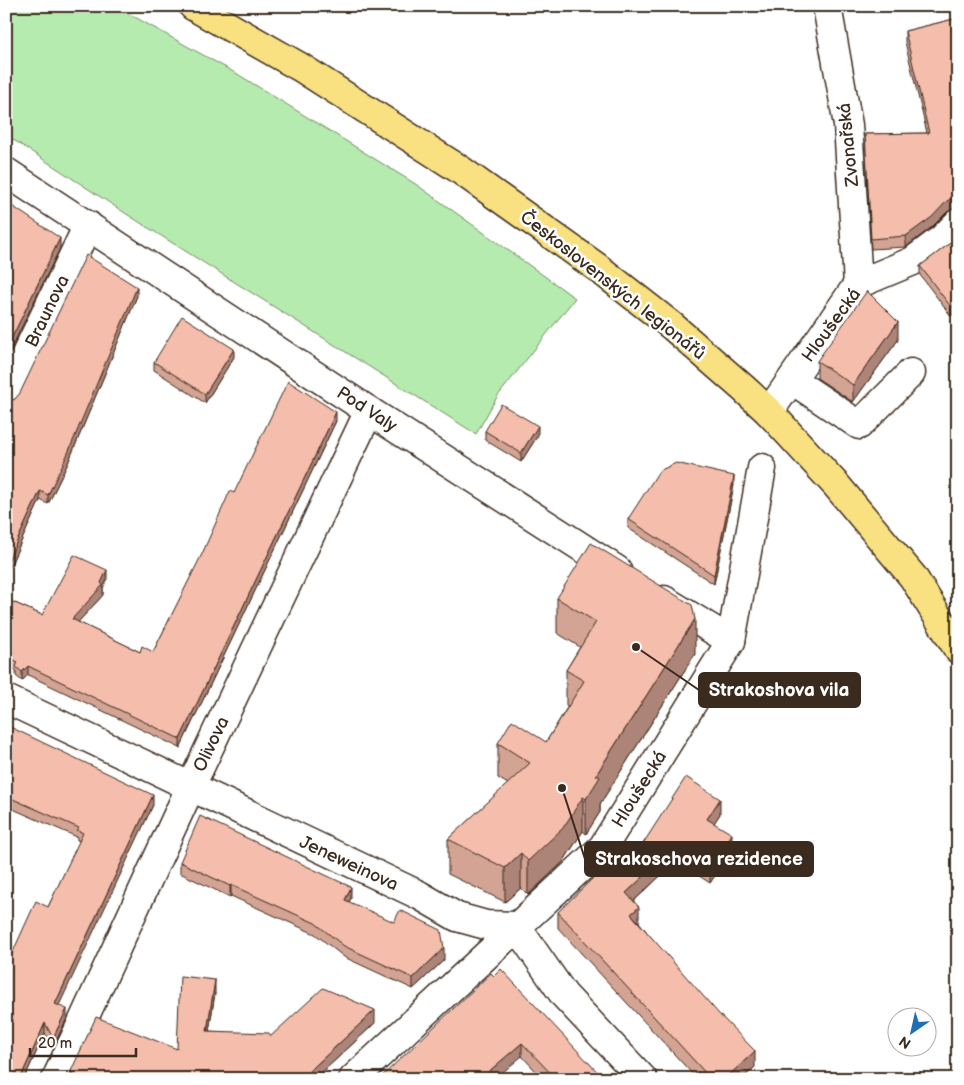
<svg xmlns="http://www.w3.org/2000/svg" width="964" height="1085" viewBox="0 0 964 1085" font-family="'Balsamiq Sans',sans-serif">
<style>
.green{fill:#b5ebae;stroke:#788a66}
.lines{fill:none;stroke-linecap:round;stroke-linejoin:round}
.minor-casing{stroke:#3b2a1e;stroke-width:31}
.major-casing{stroke:#3b2a1e;stroke-width:31}
.minor{stroke:#fff;stroke-width:28}
.major{stroke:#f9e181;stroke-width:28}
.wall{fill:#d3a393;stroke:#3b2a1e}
.shaded-wall{fill:#ac8478;stroke:#3b2a1e}
.building{fill:#f5bdab;stroke:#3b2a1e}
.labels{text-anchor:middle;stroke-width:5;stroke-linejoin:round;paint-order:stroke}
.street-label{font-size:18px;fill:#3b2a1e;stroke:#fff}
.leader{fill:none;stroke:#3b2a1e;stroke-width:2}
.callout-dot{fill:#3b2a1e;stroke:#fff;stroke-width:2}
.callout{fill:#3b2a1e;stroke:#3b2a1e;stroke-width:2}
.callout-label{font-size:19px;text-anchor:middle;font-weight:bold;fill:#fff}
</style>
<rect width="100%" height="100%" fill="#fff"/>
<filter id="ink" filterUnits="userSpaceOnUse"><feTurbulence type="fractalNoise" baseFrequency=".02" numOctaves="2"/><feDisplacementMap in="SourceGraphic" scale="10" xChannelSelector="R" yChannelSelector="G"/><feConvolveMatrix kernelMatrix="1 2 1 2 8 2 1 2 1" color-interpolation-filters="sRGB"/></filter>
<g filter="url(#ink)">
<polygon class="green" points="6,6 115,6 239,75 417,185 575,298 497,397 476,434 128,215 6,135"/>
<g class="lines">
<g class="minor-casing">
<g id="minor">
<polyline points="827,6 848,125 858,284"/>
<polyline points="6,172 369,411 617,570"/>
<polyline points="792,380 859,425 911,373"/>
<polyline points="6,396 88,225"/>
<polyline points="769,412 858,284 913,261 942,239 958,223"/>
<polyline points="664,600 731,641"/>
<polyline points="6,699 419,895 457,917 486,925 516,926"/>
<polyline points="516,926 564,995 643,1079"/>
<polyline points="56,1079 191,786 369,411"/>
<polyline points="353,1079 603,847 731,641 762,468"/>
</g>
</g>
<g class="major-casing">
<polyline id="major" points="193,6 300,67 459,169 598,268 672,326 743,388 769,412 837,486 913,577 958,649"/>
</g>
<use href="#minor" class="minor"/>
<use href="#major" class="major"/>
</g>
<g class="wall">
<polygon points="958,18 958,208 954,208 947,212 932,227 906,247 871,249 865,134 927,133 905,42 905,31"/>
<polygon points="958,236 958,310 951,316 920,275 920,266 953,241"/>
<polygon points="137,296 68,463 48,504 40,500 6,575 6,402 8,402 15,399"/>
<polygon points="898,340 853,402 817,378 817,361"/>
<polygon points="234,357 205,403 154,370 154,362"/>
<polygon points="336,421 180,748 28,675 22,681 16,676 16,670 6,665 6,599 42,615 107,579 103,588 103,595 78,622 140,652 153,652 234,493"/>
<polygon points="485,431 538,435 521,462 485,440"/>
<polygon points="734,485 714,584 628,528 628,519"/>
<polygon points="557,598 695,654 600,804 600,812 586,834 583,831 563,862 528,895 521,888 505,902 448,874 448,839 508,784 498,778 498,743 546,742 568,706 566,705 566,670 580,647 557,633"/>
<polygon points="6,725 153,805 58,1005 67,1018 53,1048 45,1033 24,1079 48,907 80,841 77,840 77,837 6,806"/>
<polygon points="720,814 714,823 732,850 710,883 682,865 679,869 673,864 634,901 639,922 755,1067 742,1079 697,1079 558,928 558,912"/>
<polygon points="180,862 351,898 349,902 444,960 413,989 344,957 315,934 231,896 230,897 180,873"/>
<polygon points="494,976 604,1079 543,1079 522,1056"/>
<polygon points="215,993 209,1031 271,1036 375,1023 315,1079 71,1079 71,1071 177,1049"/>
</g>
<g class="shaded-wall">
<polygon points="954,197 954,208 947,212 932,227 906,247 906,236 947,201"/>
<polygon points="60,238 60,248 6,359 6,350"/>
<polygon points="137,287 137,296 68,463 48,504 48,495"/>
<polygon points="958,301 958,310 951,316 951,307"/>
<polygon points="898,322 898,340 853,402 853,385"/>
<polygon points="234,349 234,357 205,403 205,394"/>
<polygon points="336,412 336,421 180,748 180,739"/>
<polygon points="538,426 538,435 521,462 521,453"/>
<polygon points="734,476 734,485 714,584 714,575"/>
<polygon points="40,491 40,500 6,575 6,565"/>
<polygon points="107,570 107,579 103,588 103,595 72,629 72,619 101,583"/>
<polygon points="695,619 695,654 600,804 600,812 586,834 586,799 596,775"/>
<polygon points="28,666 28,675 22,681 22,672"/>
<polygon points="153,795 153,805 55,1014 55,1004"/>
<polygon points="583,797 583,831 563,862 528,895 528,861"/>
<polygon points="720,799 720,814 707,834 707,819"/>
<polygon points="732,834 732,850 710,883 710,868"/>
<polygon points="673,849 673,864 626,908 626,893"/>
<polygon points="682,850 682,865 679,869 679,853"/>
<polygon points="521,853 521,888 505,902 505,868"/>
<polygon points="231,885 231,896 230,897 230,886"/>
<polygon points="351,887 351,898 345,911 345,900"/>
<polygon points="639,907 639,922 631,914"/>
<polygon points="444,948 444,960 413,989 413,978"/>
<polygon points="215,980 215,993 207,1044 207,1031"/>
<polygon points="67,1009 67,1018 53,1048 53,1038"/>
<polygon points="375,1010 375,1023 315,1079 301,1079"/>
<polygon points="45,1023 45,1033 24,1079 20,1079"/>
<polygon points="522,1043 522,1056 495,1079 480,1079"/>
<polygon points="755,1051 755,1067 742,1079 725,1079"/>
</g>
<g class="building">
<polygon points="958,18 958,197 954,197 947,201 932,217 906,236 871,239 865,134 929,133 905,31"/>
<polygon points="6,202 60,238 6,350"/>
<polygon points="958,236 958,301 951,307 920,266 953,241"/>
<polygon points="86,255 137,287 68,453 48,495 40,491 6,565 6,402 8,402 15,399 20,393"/>
<polygon points="867,291 898,322 853,385 817,361"/>
<polygon points="182,316 234,349 205,394 154,362"/>
<polygon points="288,381 336,412 180,739 28,666 22,672 16,667 18,662 6,656 6,599 42,615 74,555 107,570 101,583 103,585 72,619 140,652 142,646 153,652 202,554 230,491 234,493"/>
<polygon points="501,404 538,426 521,453 485,431"/>
<polygon points="676,463 734,476 714,575 628,519 659,471"/>
<polygon points="591,543 692,605 695,619 596,775 600,777 586,799 583,797 563,828 528,861 521,853 505,868 448,839 530,763 498,743 512,720 546,742 584,681 566,670 596,622 557,598"/>
<polygon points="6,725 153,795 55,1004 67,1009 53,1038 45,1023 20,1079 6,1079 6,967 36,901 48,907 83,833 77,830 79,828 6,796"/>
<polygon points="686,777 720,799 707,819 732,834 710,868 682,850 679,853 673,849 626,893 639,907 631,914 719,1014 755,1051 725,1079 711,1079 558,912 626,846 635,856"/>
<polygon points="200,816 351,887 345,900 394,922 400,910 441,930 444,948 413,978 344,946 315,923 231,885 230,886 180,862"/>
<polygon points="501,969 604,1079 556,1079 522,1043 480,1079 379,1079 491,973 494,976"/>
<polygon points="180,976 215,980 207,1031 269,1033 271,1036 323,988 375,1010 301,1079 75,1079 71,1071 96,1017 177,1049"/>
</g>
</g>
<g class="labels">
<g class="street-label">
<text transform="translate(848 145) rotate(-96)" y="6">Zvonařská</text>
<text transform="translate(613 285) rotate(38)" y="6">Československých legionářů</text>
<text transform="translate(47 311) rotate(-64)" y="6">Braunova</text>
<text transform="translate(831 325) rotate(-54)" y="6">Hloušecká</text>
<text transform="translate(367 409) rotate(33)" y="6">Pod Valy</text>
<text transform="translate(211 744) rotate(-64)" y="6">Olivova</text>
<text transform="translate(639 789) rotate(-58)" y="6">Hloušecká</text>
<text transform="translate(349 863) rotate(25)" y="6">Jeneweinova</text>
</g>
</g>
<path class="leader" d="M636 647L699 690M562 788L585 859"/>
<g class="callout-dot">
<circle cx="636" cy="647" r="5"/>
<circle cx="562" cy="788" r="5"/>
</g>
<g class="callout">
<rect x="699" y="673" width="161" height="34" rx="5"/>
<rect x="585" y="842" width="228" height="34" rx="5"/>
</g>
<g class="callout-label">
<text x="779" y="696">Strakoshova vila</text>
<text x="699" y="865">Strakoschova rezidence</text>
</g>
<rect width="964" height="1085" fill="none" stroke="#fff" stroke-width="25"/>
<rect x="12" y="12" width="939" height="1060" fill="none" stroke="#3b2a1e" stroke-width="2" filter="url(#ink)"/>
<g transform="translate(912 1032) rotate(214)"><circle r="24" fill="#ffffff" stroke="#b1aaa5"/>
<path d="M0-4L9 19L0 12L-9 19Z" fill="#1f6fb2"/>
<text y="-8" font-size="14" font-weight="bold" text-anchor="middle" fill="#3b2a1e">N</text>
</g>
<path d="M30 1048v8h106v-8" fill="none" stroke="#3b2a1e" stroke-width="2.5"/>
<text x="38" y="1048" font-size="15" fill="#3b2a1e" stroke="#ffffff" stroke-width="4" paint-order="stroke">20 m</text>
</svg>
